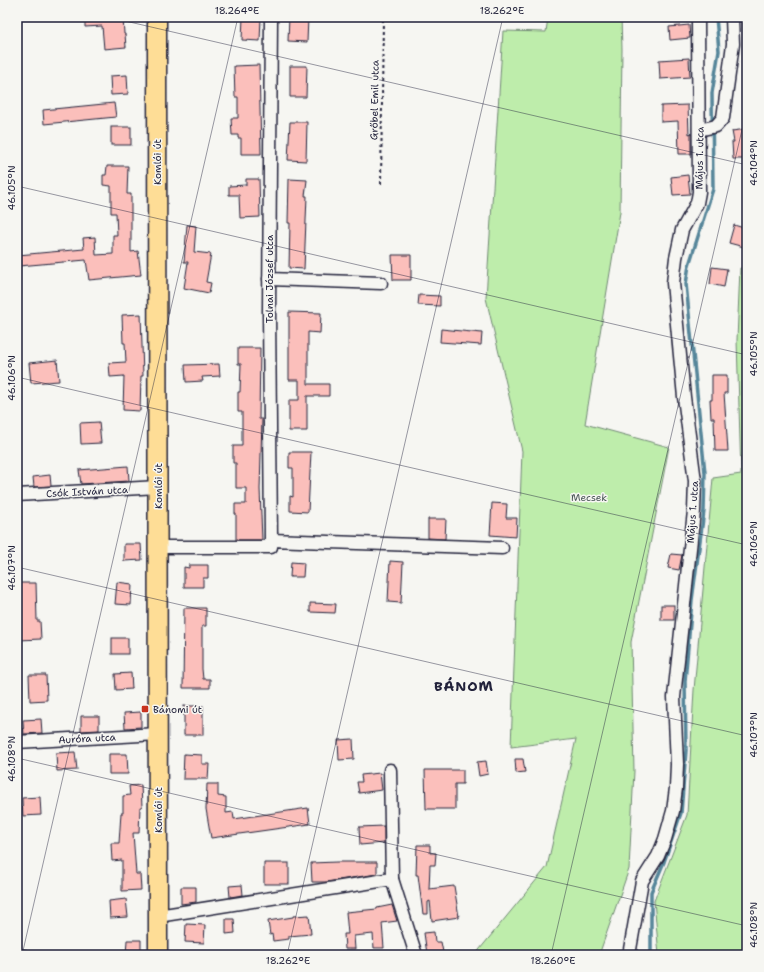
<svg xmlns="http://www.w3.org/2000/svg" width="764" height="972" viewBox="0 0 764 972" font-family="'Shantell Sans',sans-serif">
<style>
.green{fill:#beedab;stroke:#708873}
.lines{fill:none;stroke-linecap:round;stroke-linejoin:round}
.stream{stroke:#57869a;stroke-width:3.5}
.building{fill:#fbbfbb;stroke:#22223b}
.minor-casing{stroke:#22223b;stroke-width:15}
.primary-casing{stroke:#22223b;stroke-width:21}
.path{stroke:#22223b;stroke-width:2;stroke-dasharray:3 3;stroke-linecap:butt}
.minor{stroke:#f6f6f2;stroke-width:12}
.primary{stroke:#fedd96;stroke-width:18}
.ticks{fill:none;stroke:#22223b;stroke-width:1;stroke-opacity:0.45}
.poi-dot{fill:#c8321e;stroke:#f6f6f2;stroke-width:1.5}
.labels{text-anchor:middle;stroke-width:3;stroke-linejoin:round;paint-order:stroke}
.street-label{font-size:10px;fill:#22223b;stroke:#f6f6f2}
.park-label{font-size:10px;fill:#495557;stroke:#f6f6f2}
.poi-label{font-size:10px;fill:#22223b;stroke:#f6f6f2;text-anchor:start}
.district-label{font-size:14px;font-weight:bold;letter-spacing:1px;fill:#22223b;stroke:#f6f6f2}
.neatline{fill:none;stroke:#22223b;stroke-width:1.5}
.ticks-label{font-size:10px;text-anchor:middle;fill:#22223b}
</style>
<rect width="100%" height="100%" fill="#f6f6f2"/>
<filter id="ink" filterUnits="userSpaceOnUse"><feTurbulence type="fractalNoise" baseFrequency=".025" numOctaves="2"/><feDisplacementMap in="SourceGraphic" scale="8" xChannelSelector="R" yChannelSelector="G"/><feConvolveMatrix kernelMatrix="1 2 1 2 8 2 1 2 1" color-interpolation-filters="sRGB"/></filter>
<g filter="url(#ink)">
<g class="green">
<polygon points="548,17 621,17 622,49 620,212 585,424 669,447 631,642 634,771 629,869 599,955 475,955 547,867 576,739 511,747 522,451 486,298 503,31 546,32"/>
<polygon points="740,268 747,268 747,955 659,955 654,901 687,815 694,690 713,478 741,474 737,340"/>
</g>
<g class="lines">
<polyline class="stream" points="651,955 651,892 664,862 681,813 686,750 685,681 692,600 704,511 705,473 686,284 689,265 713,189 712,93 719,51 716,17"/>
</g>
<g class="building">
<polygon points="85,17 123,17 124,34 125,34 126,47 104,49 102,26 85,27"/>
<polygon points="243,17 261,17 260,41 242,40"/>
<polygon points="289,17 308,17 307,42 288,41"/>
<polygon points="689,25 690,38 670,40 669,27"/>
<polygon points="689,58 690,77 660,79 659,60"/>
<polygon points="259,65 261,154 241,154 241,138 238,138 238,135 232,135 231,118 238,118 238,97 235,97 234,66"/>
<polygon points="290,66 307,66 306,97 290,97"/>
<polygon points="127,75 128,94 111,95 110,76"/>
<polygon points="114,103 116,117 44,124 43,110"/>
<polygon points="688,105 689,134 691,133 691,154 679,154 678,121 661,122 661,106"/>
<polygon points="290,122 307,122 306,161 288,160"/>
<rect x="111" y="127" width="20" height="18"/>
<polygon points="747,129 747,159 733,159 732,142 734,142 732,131"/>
<polygon points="107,166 128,166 127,194 131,194 131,252 138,251 141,275 89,280 86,260 19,266 18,255 84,249 83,238 95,237 96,255 113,254 113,235 117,235 116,213 111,213 111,186 103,185 103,175 106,175"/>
<polygon points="688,175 690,194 673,195 671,177"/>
<polygon points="246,179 259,179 260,217 240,218 239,195 229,195 229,186 246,185"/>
<polygon points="289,179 307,180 305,196 307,196 304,269 289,268 290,223 288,223"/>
<polygon points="187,225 196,226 194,252 211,254 206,282 211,283 209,293 184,288 188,262 184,262"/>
<polygon points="734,225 747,229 744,247 729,243"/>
<polygon points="392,255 411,255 411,280 393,280"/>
<polygon points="712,267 727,269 724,287 710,284"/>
<polygon points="419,295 440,296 440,306 418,305"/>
<polygon points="289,312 321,313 320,333 308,332 308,384 329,384 329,396 307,396 307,431 289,431 289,400 299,400 299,380 289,380"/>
<polygon points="141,314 143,376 141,376 140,411 123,410 124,376 110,377 109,363 126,362 125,343 123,343 122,315"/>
<polygon points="441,329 482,333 481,345 440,342"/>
<polygon points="238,348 260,348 259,419 262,419 260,489 262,540 236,540 236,514 235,514 235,504 246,504 246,488 236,488 236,463 233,463 233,446 242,446 242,412 238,412 238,392 240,392 241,364 238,364"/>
<polygon points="57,360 59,381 31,383 29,363"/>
<polygon points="219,364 220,376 202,377 203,381 186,382 185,365"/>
<polygon points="712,375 727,375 727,393 724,393 728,451 715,451 714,418 711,418 710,400 712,400"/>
<polygon points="99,422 101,443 81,444 80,423"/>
<polygon points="289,452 311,452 308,512 290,511 290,496 293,497 293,468 289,468"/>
<polygon points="128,466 129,481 81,484 79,470"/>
<polygon points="50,475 51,486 34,487 33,477"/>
<polygon points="492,503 507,504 506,518 517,518 516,537 490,535"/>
<polygon points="428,519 446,519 445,539 428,538"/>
<polygon points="124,544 141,544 142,560 124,561"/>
<polygon points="671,554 682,555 679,570 668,568"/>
<polygon points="390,561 403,562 401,603 388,602"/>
<polygon points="291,562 304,563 303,577 290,577"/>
<polygon points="189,565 208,565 208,578 203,578 203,587 184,587 184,567 189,568"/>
<polygon points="117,582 132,584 131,605 115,604"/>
<polygon points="17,583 36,583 37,621 40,621 41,639 19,640"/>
<polygon points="310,603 336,604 335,613 310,612"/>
<rect x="661" y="605" width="13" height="15"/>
<polygon points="184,608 206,608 206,626 202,626 202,669 203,679 210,679 210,688 183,688"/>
<rect x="112" y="638" width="16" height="16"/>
<polygon points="131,673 132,689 116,690 115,674"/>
<polygon points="29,675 46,675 47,700 30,701"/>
<rect x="184" y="706" width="19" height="29"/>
<polygon points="141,712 141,727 125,728 124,713"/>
<polygon points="81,716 99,716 99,730 81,731"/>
<polygon points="41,719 42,733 24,734 23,720"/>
<polygon points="353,739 354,759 339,760 338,740"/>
<polygon points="75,752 77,770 57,771 56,753"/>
<polygon points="109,754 127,754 128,774 109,774"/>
<polygon points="184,754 202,755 202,764 209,764 208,779 183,779"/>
<polygon points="515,759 523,759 525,772 516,773"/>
<polygon points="486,761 488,774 479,776 477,762"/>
<polygon points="425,770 463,770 463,784 455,784 455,809 426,809"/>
<polygon points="380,773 382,790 359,793 357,782 362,782 361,775"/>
<polygon points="207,784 218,784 218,796 226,797 226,813 233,812 234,819 308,808 310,824 211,838 206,809"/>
<polygon points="141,785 142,807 140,807 139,833 133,833 136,874 140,874 141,890 122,891 122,860 112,861 111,843 119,843 121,813 123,813 123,796 130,795 129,786"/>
<polygon points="40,797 41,815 23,816 22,798"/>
<polygon points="384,826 384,843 360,845 359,827"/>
<polygon points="417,845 430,845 430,853 436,853 435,865 430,865 429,889 454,886 459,917 432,921 430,901 428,902 428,914 423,914 418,875 416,875"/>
<polygon points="337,862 377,862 377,874 326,882 312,882 311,863"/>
<rect x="264" y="863" width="25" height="21"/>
<polygon points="242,885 243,895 230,897 229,886"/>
<polygon points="181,887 196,887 196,902 181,904"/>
<polygon points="126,899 128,917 110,918 109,901"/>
<polygon points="392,905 397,921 382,923 384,948 374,948 373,934 354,936 355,949 345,949 344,934 348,934 346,912 377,909 377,908"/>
<polygon points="309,915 311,934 289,936 289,939 273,941 272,934 270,935 268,921 293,917 293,916"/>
<polygon points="226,919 234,919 235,933 226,934"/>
<polygon points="186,924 205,925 204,943 185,942"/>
<polygon points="434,932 435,942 441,942 443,952 427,954 424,933"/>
<polygon points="127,940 141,940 141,955 126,955"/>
</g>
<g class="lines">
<g class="minor-casing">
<g id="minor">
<polyline points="699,130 716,126 723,118 733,44 732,17"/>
<polyline points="269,279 381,283"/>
<polyline points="17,495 158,487"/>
<polyline points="271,540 269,311 271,17"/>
<polyline points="158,547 271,547 271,540 502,548"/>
<polyline points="17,742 158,734"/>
<polyline points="390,770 392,879"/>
<polyline points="158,916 392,879 416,955"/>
<polyline points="629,955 642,881 658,856 665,839 673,811 676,788 677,764 674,697 694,511 695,481 684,397 673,283 676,258 682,230 697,203 699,192 698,17"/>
</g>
</g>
<g class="primary-casing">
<polyline id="primary" points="157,17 158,955"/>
</g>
<polyline class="path" points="381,184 383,17"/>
<use href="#minor" class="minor"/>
<use href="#primary" class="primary"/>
</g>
</g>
<path class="ticks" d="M108 17 747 165M17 186 747 355M17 377 747 545M17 567 747 736M17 758 747 926M17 948 47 955M22 955 238 17M287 955 503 17M551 955 747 108"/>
<rect class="poi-dot" x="141" y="705" width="8" height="8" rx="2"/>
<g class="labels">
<g class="street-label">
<text transform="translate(374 100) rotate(-89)" y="4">Grőbel Emil utca</text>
<text transform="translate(699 158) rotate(-89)" y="4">Május 1. utca</text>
<text transform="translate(157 162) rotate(-90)" y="4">Komlói út</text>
<text transform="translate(269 279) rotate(-90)" y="4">Tolnai József utca</text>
<text transform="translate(158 486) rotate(-90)" y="4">Komlói út</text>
<text transform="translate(87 491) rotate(-3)" y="4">Csók István utca</text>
<text transform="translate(692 512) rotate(-86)" y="4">Május 1. utca</text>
<text transform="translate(87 738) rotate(-3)" y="4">Auróra utca</text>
<text transform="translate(158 810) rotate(-90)" y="4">Komlói út</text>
</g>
<g class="park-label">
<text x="589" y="501">Mecsek</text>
</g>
<g class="poi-label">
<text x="153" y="713">Bánomi út</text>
</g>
<g class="district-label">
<text x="464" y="691">BÁNOM</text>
</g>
</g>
<rect width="764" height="972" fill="none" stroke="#f6f6f2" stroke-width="44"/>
<rect x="22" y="22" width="720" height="928" class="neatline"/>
<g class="ticks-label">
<text x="237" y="14">18.264°E</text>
<text x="502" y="14">18.262°E</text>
<text transform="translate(753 163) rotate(-90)" y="4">46.104°N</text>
<text transform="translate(11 188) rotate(-90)" y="4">46.105°N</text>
<text transform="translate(753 354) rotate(-90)" y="4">46.105°N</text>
<text transform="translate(11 378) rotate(-90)" y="4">46.106°N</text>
<text transform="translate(753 544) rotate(-90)" y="4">46.106°N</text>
<text transform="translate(11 568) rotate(-90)" y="4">46.107°N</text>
<text transform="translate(753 735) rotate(-90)" y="4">46.107°N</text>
<text transform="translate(11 759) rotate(-90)" y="4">46.108°N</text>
<text transform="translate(753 925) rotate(-90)" y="4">46.108°N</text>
<text x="288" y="964">18.262°E</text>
<text x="553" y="964">18.260°E</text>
</g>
</svg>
